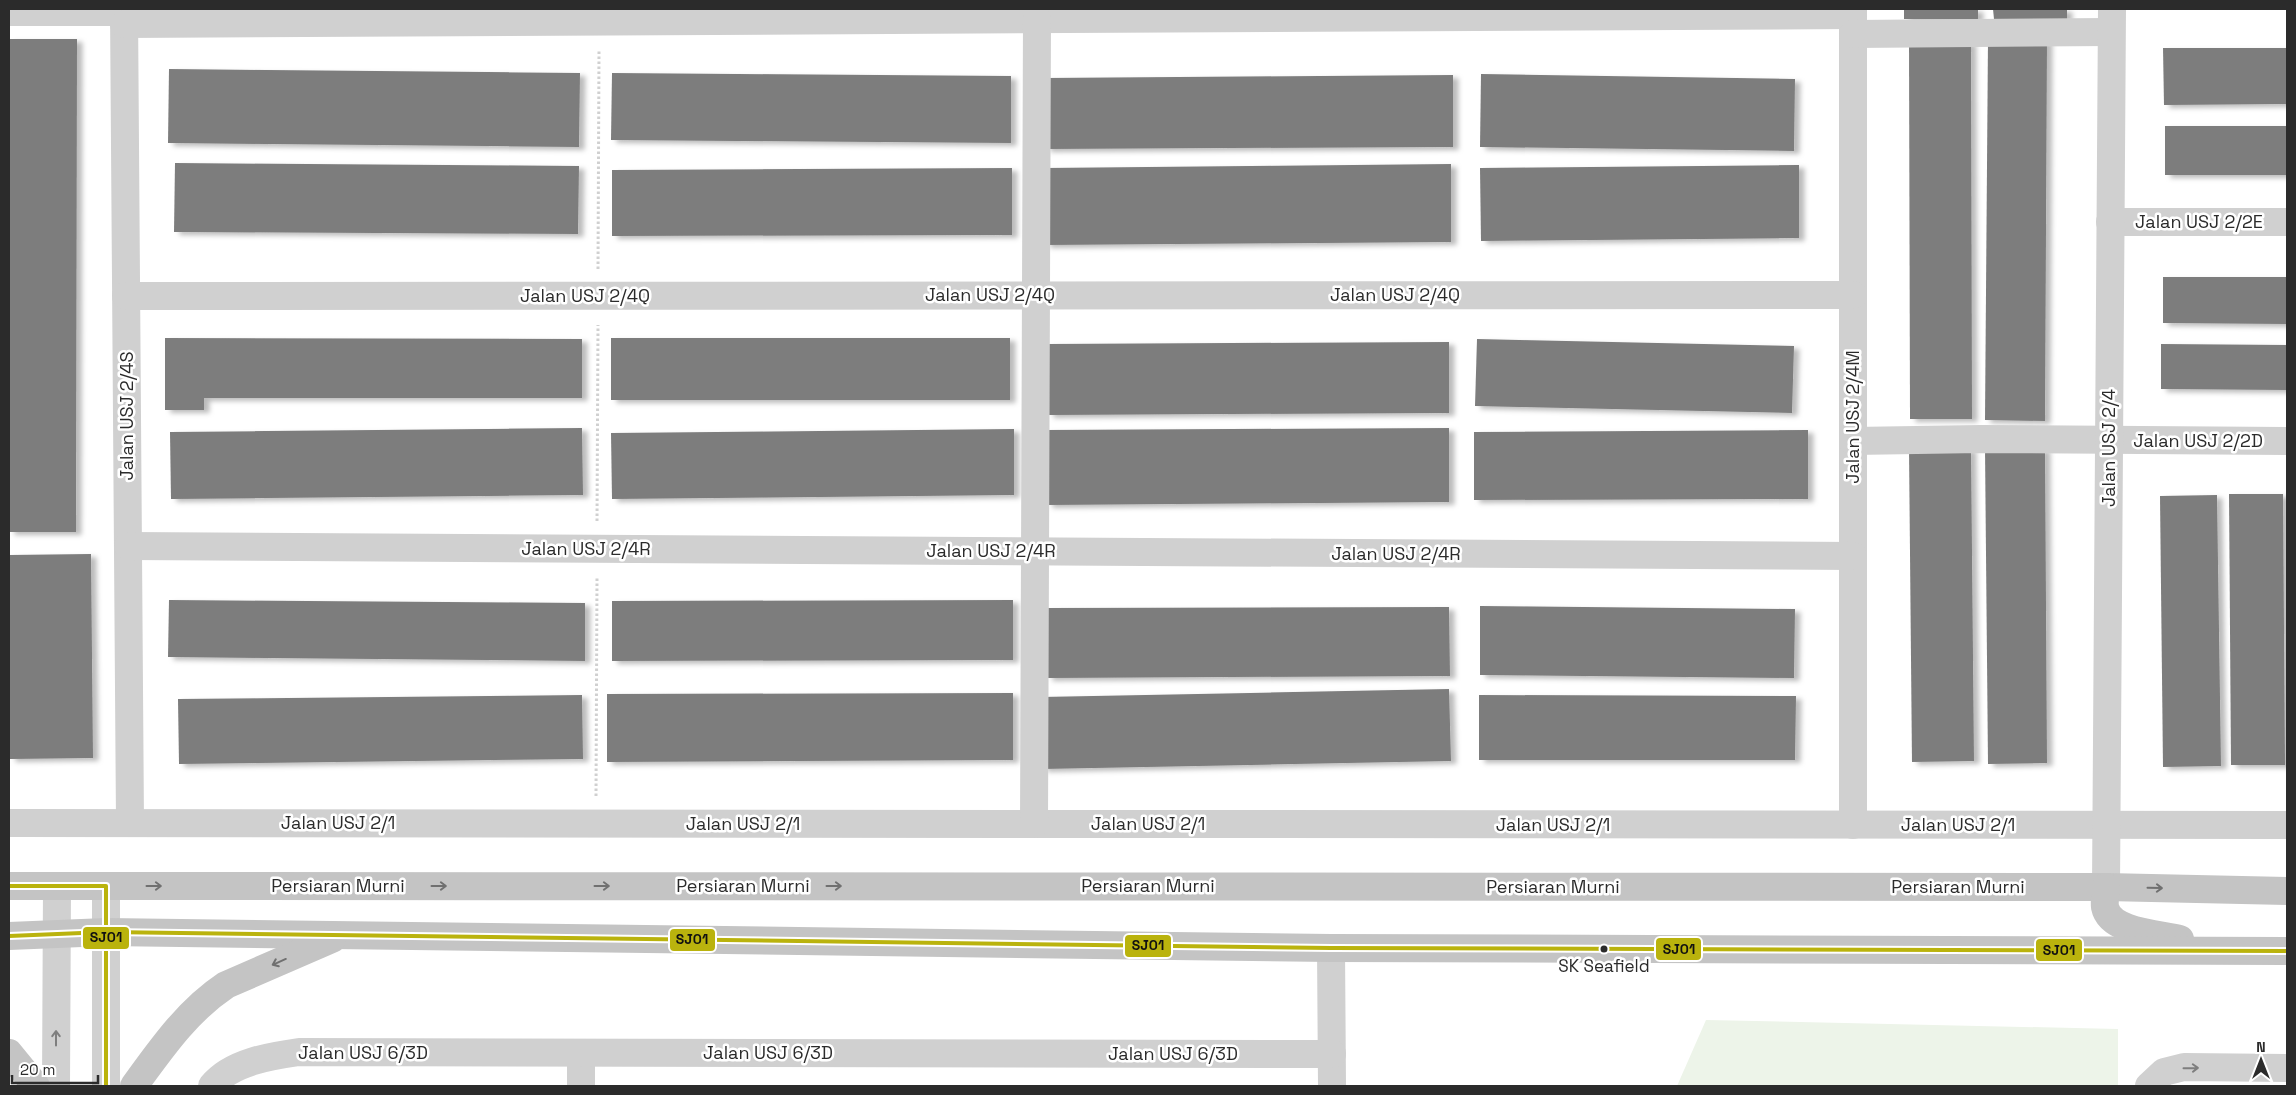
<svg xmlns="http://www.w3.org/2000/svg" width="2296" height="1095" viewBox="0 0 2296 1095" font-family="'Space Grotesk',sans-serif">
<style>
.green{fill:#edf4e9}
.building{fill:#7d7d7d;filter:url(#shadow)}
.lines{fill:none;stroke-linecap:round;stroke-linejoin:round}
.path{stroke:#d0d0d0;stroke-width:3;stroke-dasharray:2.5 2.5;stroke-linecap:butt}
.minor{stroke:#d0d0d0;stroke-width:28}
.major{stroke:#c4c4c4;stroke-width:28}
.bus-1-casing{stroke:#fff;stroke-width:8}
.bus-1{stroke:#bab30d;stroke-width:4}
.oneway{stroke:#707070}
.oneway2{stroke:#7e7e7e}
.bus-dot{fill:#2b2b2b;stroke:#fff;stroke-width:2}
.labels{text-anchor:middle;stroke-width:5;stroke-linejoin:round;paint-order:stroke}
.bus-label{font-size:17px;fill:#2b2b2b;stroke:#fff}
.street-label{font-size:18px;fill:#2b2b2b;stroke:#fff}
.line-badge{stroke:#fff;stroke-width:2}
.pale-badge-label{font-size:14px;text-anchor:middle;font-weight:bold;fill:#111}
</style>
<defs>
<filter id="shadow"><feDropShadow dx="5.5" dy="3" stdDeviation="2.5" flood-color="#0004"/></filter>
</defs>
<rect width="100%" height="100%" fill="#fff"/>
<polygon class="green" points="1706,1020 2118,1029 2118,1086 1677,1086"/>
<g class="building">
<rect x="1904" y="9" width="74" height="10"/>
<polygon points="1993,9 2067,9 2067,19 1994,19"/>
<polygon points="9,39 77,39 76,532 9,532"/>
<polygon points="1988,39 2047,39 2045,421 1985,420"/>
<polygon points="1909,41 1971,41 1972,419 1910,419"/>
<polygon points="2163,48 2287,48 2287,104 2164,105"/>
<polygon points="169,69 580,73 579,147 168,143"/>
<polygon points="612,73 1011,76 1011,143 611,140"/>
<polygon points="1481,74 1795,79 1794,151 1480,147"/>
<polygon points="1453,75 1453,147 1045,149 1045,78"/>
<rect x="2165" y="126" width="122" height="49"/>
<polygon points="175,163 579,166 578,234 174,232"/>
<polygon points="1451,164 1451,242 1045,245 1045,168"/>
<polygon points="1799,165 1799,238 1481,241 1480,168"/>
<polygon points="1012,168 1012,235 612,236 612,170"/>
<polygon points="2163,277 2287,277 2287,324 2163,323"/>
<polygon points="165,338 582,339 582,398 204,398 204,410 165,410"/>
<rect x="611" y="338" width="399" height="62"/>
<polygon points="1477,339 1794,346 1792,413 1475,406"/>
<polygon points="1449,342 1449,413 1048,415 1048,344"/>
<polygon points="2161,344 2287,345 2287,390 2161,389"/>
<polygon points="582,428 583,495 171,499 170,432"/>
<polygon points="1449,428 1449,502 1047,505 1046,430"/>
<polygon points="1014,429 1014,495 612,499 611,433"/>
<polygon points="1808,430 1808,499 1474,500 1474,432"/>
<polygon points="1909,448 1971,448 1974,761 1912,762"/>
<polygon points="1985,448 2045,448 2047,763 1988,764"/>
<polygon points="2229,494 2283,494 2285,765 2231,765"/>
<polygon points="2217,495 2221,766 2163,767 2160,496"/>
<polygon points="91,554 93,758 10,759 9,555"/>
<polygon points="169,600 585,603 585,661 168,657"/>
<polygon points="1013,600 1013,660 612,661 612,601"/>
<polygon points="1480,606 1795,609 1794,678 1480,675"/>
<polygon points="1449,607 1450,676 1047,678 1047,608"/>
<polygon points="1449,689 1451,761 1042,769 1041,697"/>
<polygon points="1013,693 1013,760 607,762 607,694"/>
<polygon points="582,695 583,759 179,764 178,699"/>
<polygon points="1479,695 1796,696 1795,760 1479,760"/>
</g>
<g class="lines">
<g class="path">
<polyline points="598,269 599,50"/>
<polyline points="597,521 598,325"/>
<polyline points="596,796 597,577"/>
</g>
<g class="minor">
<polyline points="124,9 130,823"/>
<polyline points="1853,9 1853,825"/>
<polyline points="9,12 124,12"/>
<polyline points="124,24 1853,15"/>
<polyline points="1853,34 2111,32"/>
<polyline points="2110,222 2287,222"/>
<polyline points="126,296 1853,295"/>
<polyline points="1853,441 1980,439 2287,441"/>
<polyline points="128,546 1853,556"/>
<polyline points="9,823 2287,825"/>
<polyline points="1034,824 1037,19"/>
<polyline points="106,886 106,1086"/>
<polyline points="2106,887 2112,9"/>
<polyline points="1331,948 1332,1086"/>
<polyline points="581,1053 581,1086"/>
<polyline points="56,1086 57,886"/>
<path d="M212 1086C231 1062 271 1056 299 1052L1332 1054"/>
<polyline points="2149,1086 2164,1072 2184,1067 2287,1068"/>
</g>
<g class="major">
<polyline points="9,886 2106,887 2287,891"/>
<path d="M2106 887C2106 893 2104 901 2105 907 2110 932 2159 934 2180 939"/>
<polyline points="9,936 106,932 1331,948 2287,951"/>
<polyline points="9,1053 36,1086"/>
<path d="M134 1086C161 1049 187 1011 226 985L332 939"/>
</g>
<g class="bus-1-casing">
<g id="bus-1">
<polyline points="9,886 106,886 106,1086"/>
<polyline points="9,936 106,932 1331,948 2287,951"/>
</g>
</g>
<use href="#bus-1" class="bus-1"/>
</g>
<defs><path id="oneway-shaft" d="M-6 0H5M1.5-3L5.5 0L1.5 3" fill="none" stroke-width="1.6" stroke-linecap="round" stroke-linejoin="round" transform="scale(1.25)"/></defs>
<g class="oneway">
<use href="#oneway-shaft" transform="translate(154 886)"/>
<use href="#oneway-shaft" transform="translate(439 886)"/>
<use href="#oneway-shaft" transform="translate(602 886)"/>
<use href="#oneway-shaft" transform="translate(834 886)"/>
<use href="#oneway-shaft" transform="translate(2155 888) rotate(1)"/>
<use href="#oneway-shaft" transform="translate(279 962) rotate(156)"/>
</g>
<g class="oneway2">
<use href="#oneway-shaft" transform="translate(56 1038) rotate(-90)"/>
<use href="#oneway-shaft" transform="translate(2191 1068) rotate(-1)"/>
</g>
<circle class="bus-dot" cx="1604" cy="949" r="4.5"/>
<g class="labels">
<g class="bus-label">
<text x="1604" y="972">SK Seafield</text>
</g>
<g class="street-label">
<text x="2199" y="228">Jalan USJ 2/2E</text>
<text x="990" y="301">Jalan USJ 2/4Q</text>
<text x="1395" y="301">Jalan USJ 2/4Q</text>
<text x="585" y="302">Jalan USJ 2/4Q</text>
<text transform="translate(127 416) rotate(-90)" y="6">Jalan USJ 2/4S</text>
<text transform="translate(1853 417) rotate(-90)" y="6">Jalan USJ 2/4M</text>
<text x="2198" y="447">Jalan USJ 2/2D</text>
<text transform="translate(2109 448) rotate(-90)" y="6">Jalan USJ 2/4</text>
<text x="586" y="555">Jalan USJ 2/4R</text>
<text x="991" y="557">Jalan USJ 2/4R</text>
<text x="1396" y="560">Jalan USJ 2/4R</text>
<text x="338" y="829">Jalan USJ 2/1</text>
<text x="743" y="830">Jalan USJ 2/1</text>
<text x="1148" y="830">Jalan USJ 2/1</text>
<text x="1553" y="831">Jalan USJ 2/1</text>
<text x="1958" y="831">Jalan USJ 2/1</text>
<text x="338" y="892">Persiaran Murni</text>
<text x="743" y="892">Persiaran Murni</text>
<text x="1148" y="892">Persiaran Murni</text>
<text x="1553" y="893">Persiaran Murni</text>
<text x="1958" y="893">Persiaran Murni</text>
<text x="363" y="1059">Jalan USJ 6/3D</text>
<text x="768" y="1059">Jalan USJ 6/3D</text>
<text x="1173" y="1060">Jalan USJ 6/3D</text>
</g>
</g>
<g class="line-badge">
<rect x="82" y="926" width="48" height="24" rx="5" fill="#bab30d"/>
<rect x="669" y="928" width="47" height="24" rx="5" fill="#bab30d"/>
<rect x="1124" y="934" width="48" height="24" rx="5" fill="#bab30d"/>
<rect x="1655" y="937" width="47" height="24" rx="5" fill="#bab30d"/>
<rect x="2035" y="938" width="48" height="24" rx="5" fill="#bab30d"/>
</g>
<g class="pale-badge-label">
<text x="106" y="942">SJ01</text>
<text x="692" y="944">SJ01</text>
<text x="1148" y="950">SJ01</text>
<text x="1679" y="954">SJ01</text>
<text x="2059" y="955">SJ01</text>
</g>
<rect width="2296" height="1095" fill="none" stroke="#2b2b2b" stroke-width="20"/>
<g transform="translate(2261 1060)" stroke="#ffffff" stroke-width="4" paint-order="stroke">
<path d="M0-4L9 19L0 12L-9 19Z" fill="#2b2b2b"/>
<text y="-8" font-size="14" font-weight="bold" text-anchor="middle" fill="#2b2b2b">N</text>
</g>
<path d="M12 1075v8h86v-8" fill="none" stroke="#2b2b2b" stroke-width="2.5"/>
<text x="20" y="1075" font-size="15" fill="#2b2b2b" stroke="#ffffff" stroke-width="4" paint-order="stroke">20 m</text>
</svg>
